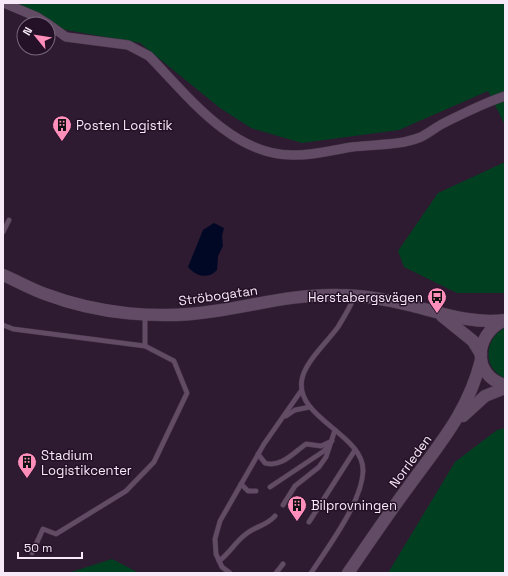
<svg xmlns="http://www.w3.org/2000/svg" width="508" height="576" viewBox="0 0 508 576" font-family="'Space Grotesk',sans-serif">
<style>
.green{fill:#004021}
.water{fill:#000825}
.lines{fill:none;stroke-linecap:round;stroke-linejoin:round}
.lane-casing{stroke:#483649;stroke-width:5.5}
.street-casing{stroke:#483649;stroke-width:10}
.secondary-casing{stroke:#483649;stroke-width:13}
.lane{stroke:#624c65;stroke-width:4.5}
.street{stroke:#624c65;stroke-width:9}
.secondary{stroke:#624c65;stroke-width:12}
.labels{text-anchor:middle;stroke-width:3;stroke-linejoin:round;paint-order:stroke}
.poi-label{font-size:13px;fill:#f7e9f8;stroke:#241127;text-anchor:start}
.street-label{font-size:13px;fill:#f7e9f8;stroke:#241127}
</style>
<rect width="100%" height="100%" fill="#2e1a31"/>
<g class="green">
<polygon points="7,3 505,3 505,125 488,91 399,130 302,143 251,128 220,108 140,43 66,30"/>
<polygon points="505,162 505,293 457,293 404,267 398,251 438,193"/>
<path d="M504 328H505V378C482 368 484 340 504 328Z"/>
<polygon points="505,428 505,573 388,573 455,462 497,430"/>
<polygon points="112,559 139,573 68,573"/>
</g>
<path class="water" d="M214 223 224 228 222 236 223 246 218 256 217 270C208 280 196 276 188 267L203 230Z"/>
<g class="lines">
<g class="lane-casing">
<g id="lane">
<polyline points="3,232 9,220"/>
<polyline points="145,316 145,346"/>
<polyline points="3,325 13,329 145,346 174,361 187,393 154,462 126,491 56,534 43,529 32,553"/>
<polyline points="286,416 295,410 310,407"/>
<path d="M258 454 265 463C281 468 293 453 306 444L321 446 332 441"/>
<polyline points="241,484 248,491 256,491"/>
<polyline points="270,487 324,451 327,447"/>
<polyline points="283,505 295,486 319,467 326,457 335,430"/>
<polyline points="309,522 355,450"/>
<path d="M219 561C230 553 235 542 246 534 255 526 265 527 275 516"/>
<polyline points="230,573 222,567 216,554 215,539 220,521 264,444 301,391"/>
<polyline points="276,573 283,564"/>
<path d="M311 573C328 547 362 502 363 471 364 434 294 418 302 379 305 362 328 341 338 327 344 317 350 308 354 297"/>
</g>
</g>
<g class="street-casing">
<g id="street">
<polyline points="4,3 37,17 48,24"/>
<path d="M48 24 66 37 128 45 149 56C187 95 232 155 292 155 312 156 332 150 352 147 374 144 399 146 421 137 429 133 436 127 444 123 464 113 484 103 505 96"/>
</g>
</g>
<g class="secondary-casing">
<g id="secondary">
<path d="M3 275C17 281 31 289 45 294 98 314 159 320 215 311 256 305 296 294 338 295 363 295 389 300 413 306 444 314 472 324 505 320"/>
<polyline points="442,316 473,341 481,354"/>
<path d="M503 321C474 335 472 376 505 385"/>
<polyline points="463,416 485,396 505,388"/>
<path d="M348 573C368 544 388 514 409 486 440 443 468 412 481 360"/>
</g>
</g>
<use href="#lane" class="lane"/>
<use href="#street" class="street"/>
<use href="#secondary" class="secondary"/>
</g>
<defs>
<g id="building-pin" transform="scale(1)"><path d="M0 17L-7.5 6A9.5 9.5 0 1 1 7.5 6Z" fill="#ff8ebb" stroke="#241127"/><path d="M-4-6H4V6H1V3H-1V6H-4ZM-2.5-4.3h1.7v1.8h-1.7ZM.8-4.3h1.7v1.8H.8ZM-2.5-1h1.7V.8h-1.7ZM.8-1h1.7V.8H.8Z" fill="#111"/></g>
<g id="bus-pin" transform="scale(1)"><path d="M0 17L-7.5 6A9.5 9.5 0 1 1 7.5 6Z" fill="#ff8ebb" stroke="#241127"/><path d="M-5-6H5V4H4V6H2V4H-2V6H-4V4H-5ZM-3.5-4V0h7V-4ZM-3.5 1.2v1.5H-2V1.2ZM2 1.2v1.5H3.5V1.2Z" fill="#111"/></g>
</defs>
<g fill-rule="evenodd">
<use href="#building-pin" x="62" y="125"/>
<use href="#bus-pin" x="437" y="297"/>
<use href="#building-pin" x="27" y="462"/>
<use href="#building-pin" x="297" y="505"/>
</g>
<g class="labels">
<g class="poi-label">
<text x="76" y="130">Posten Logistik</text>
<text x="423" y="302" text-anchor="end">Herstabergsvägen</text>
<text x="41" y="460">Stadium<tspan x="41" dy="15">Logistikcenter</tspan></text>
<text x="311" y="510">Bilprovningen</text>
</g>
<g class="street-label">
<text transform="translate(218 295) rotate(-8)" y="5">Ströbogatan</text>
<text transform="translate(410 461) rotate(-54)" y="5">Norrleden</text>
</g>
</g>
<rect width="508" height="576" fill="none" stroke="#f7e9f8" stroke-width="8"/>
<g transform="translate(36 36) rotate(300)"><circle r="19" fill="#241127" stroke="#78677b"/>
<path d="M0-3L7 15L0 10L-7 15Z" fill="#ff8ebb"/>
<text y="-6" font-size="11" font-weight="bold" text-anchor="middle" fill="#f7e9f8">N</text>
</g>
<path d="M18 552v6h64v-6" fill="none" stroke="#f7e9f8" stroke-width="2"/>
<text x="24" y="552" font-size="12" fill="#f7e9f8" stroke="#241127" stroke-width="3" paint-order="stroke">50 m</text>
</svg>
